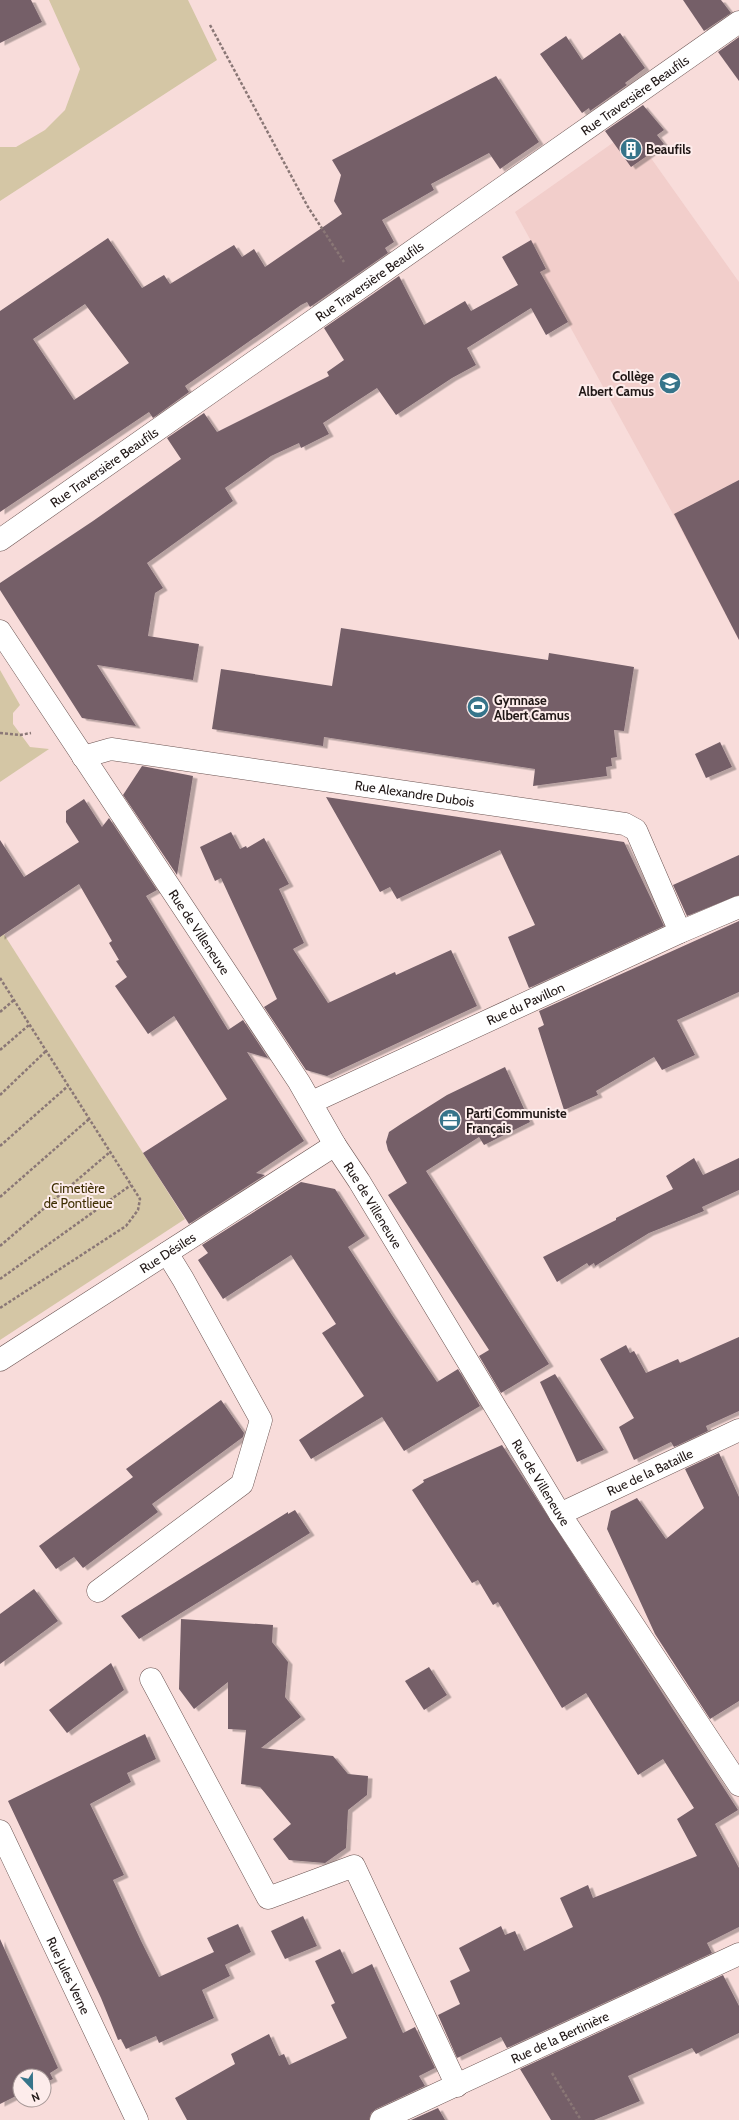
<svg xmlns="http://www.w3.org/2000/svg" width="739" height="2120" viewBox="0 0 739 2120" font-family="Cabin,sans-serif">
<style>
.built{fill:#f2cecb}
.green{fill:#d4c6a5}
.building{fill:#745f68;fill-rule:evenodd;filter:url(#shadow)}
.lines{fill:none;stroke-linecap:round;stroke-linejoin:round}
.minor-casing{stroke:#6b5452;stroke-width:23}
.path{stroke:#8a7776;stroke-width:2.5;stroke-dasharray:3 2;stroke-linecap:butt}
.minor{stroke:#fff;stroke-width:22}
.labels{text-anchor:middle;stroke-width:4;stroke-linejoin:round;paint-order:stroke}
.street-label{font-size:13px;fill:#201716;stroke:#fdeceb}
.poi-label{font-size:13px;font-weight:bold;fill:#201716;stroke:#fdeceb;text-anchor:start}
.park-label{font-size:13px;fill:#3e2e00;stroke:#fdeceb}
</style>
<defs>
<filter id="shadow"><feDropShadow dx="4.5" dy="2.5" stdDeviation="0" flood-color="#0004"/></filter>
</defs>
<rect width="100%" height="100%" fill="#f8dcda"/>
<polygon class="built" points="631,130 739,282 739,640 673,514 540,272 546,268 515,212"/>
<g class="green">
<polygon points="49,0 188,0 217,60 0,201 0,147 16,147 45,130 65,110 80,69"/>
<polygon points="0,670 20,705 13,713 13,724 30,747 49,749 0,782"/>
<polygon points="0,928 185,1219 0,1340"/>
</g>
<g class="building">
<polygon points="0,0 31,0 42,22 0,43"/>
<polygon points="683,0 721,0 731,13 704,31"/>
<polygon points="620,33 645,68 625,83 627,85 590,111 589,108 582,113 540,54 566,36 582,60"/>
<polygon points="739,37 739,81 718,52"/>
<path d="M496 76 539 142 500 169 489 153 431 184 434 190 382 220 394 242 385 248 388 253 310 307 307 302 301 305 234 352 185 386 189 392 153 418 149 412 0 512V311L108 238 142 288 164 275 170 284 234 245 242 257 254 249 265 267 342 214 334 201 341 175 332 160ZM85 304 129 363 74 400 33 339Z"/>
<polygon points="643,105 664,130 657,135 664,144 631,167 605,131"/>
<polygon points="531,240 546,269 540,272 568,322 546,335 531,308 467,348 476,365 452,378 396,415 377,388 323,423 329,434 301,448 299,443 271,456 225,488 233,501 147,563 163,588 155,593 148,636 199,644 193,680 97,665 136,726 82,718 0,590 0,583 93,521 181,459 167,438 204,413 217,432 329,376 327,372 344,360 324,328 399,276 424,325 465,301 471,311 518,285 502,257"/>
<polygon points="739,480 739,640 674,514"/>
<polygon points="341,628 548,660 549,653 634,667 624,731 614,730 617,757 611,758 612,766 606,767 607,776 533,786 535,769 324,737 323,746 212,729 221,669 332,686"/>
<polygon points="720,742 732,767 706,778 695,754"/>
<polygon points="142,766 193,776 177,875 123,795"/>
<polygon points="326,797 624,842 664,926 529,988 508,937 535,925 500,850 397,899 390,887 380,892"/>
<polygon points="84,799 102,827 109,818 157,890 146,896 228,1030 243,1020 268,1058 247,1052 304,1141 256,1173 265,1175 189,1224 143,1153 227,1099 174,1016 148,1034 115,986 127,977 116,961 119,960 109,943 112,941 79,884 0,937 0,840 24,877 79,842 66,822 66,811"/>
<polygon points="231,832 240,849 246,846 247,848 264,838 289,884 279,889 304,943 293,949 328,1003 395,972 396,975 451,950 477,1006 327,1076 306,1070 264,1007 277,999 221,878 215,881 200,847"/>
<polygon points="739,855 739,895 687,916 673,885"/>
<polygon points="739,921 739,992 677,1020 695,1055 662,1070 654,1057 596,1091 598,1095 564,1110 538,1028 544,1025 539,1011"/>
<polygon points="505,1067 530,1122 484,1145 479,1137 426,1171 549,1364 501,1393 479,1356 489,1350 388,1195 407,1183 388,1150 386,1142 389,1132 401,1124 447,1095"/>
<polygon points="694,1158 703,1175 739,1158 739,1190 702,1207 704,1211 649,1233 595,1266 594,1263 589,1266 587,1263 557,1282 543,1257 616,1220 616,1218 673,1189 666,1176"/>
<polygon points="301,1182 335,1189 365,1236 348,1247 392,1315 437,1382 458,1369 480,1406 404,1451 382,1417 311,1459 299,1440 364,1396 322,1333 336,1324 291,1255 223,1299 198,1260 208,1253 202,1245"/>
<polygon points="739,1337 739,1411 706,1426 708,1431 674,1447 671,1442 634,1460 619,1427 634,1418 600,1359 626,1345 630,1353 634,1351 646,1373 678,1359 680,1363"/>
<polygon points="555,1374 604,1450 577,1462 540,1382"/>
<polygon points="221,1400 244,1433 243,1437 152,1504 158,1512 83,1568 74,1557 56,1569 39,1546 133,1477 126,1469"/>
<polygon points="502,1445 738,1810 715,1824 739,1868 739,1927 707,1943 712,1953 507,2048 501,2037 457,2058 438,2015 460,2004 450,1981 470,1971 459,1948 501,1926 505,1935 515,1931 524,1951 573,1927 560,1898 588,1885 593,1898 697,1856 677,1819 694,1808 663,1759 638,1775 586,1693 562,1708 498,1602 493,1605 478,1580 472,1583 412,1490 424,1482 423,1480"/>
<polygon points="719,1453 739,1497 739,1701 710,1719 655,1634 607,1529 611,1511 637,1498 666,1539 704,1508 685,1469"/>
<polygon points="295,1510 310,1533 139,1639 121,1616 288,1512 288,1514"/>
<polygon points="34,1589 58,1621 0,1664 0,1614"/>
<polygon points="181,1619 273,1625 272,1642 288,1662 285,1697 301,1717 261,1748 333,1756 348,1774 368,1776 367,1795 348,1810 346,1848 325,1863 289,1860 273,1839 291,1824 260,1787 241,1784 246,1730 228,1729 228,1682 194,1709 179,1689"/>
<polygon points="111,1663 124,1690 67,1733 49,1710"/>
<polygon points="429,1667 447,1695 424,1710 405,1681"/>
<polygon points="145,1734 156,1759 127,1773 131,1782 90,1804 124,1875 113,1880 141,1941 159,1977 214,1952 207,1938 238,1924 251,1952 225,1965 230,1976 202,1990 214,2018 159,2043 156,2036 126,2049 121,2039 118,2040 101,1998 8,1801"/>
<polygon points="303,1916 317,1946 285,1959 271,1931"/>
<polygon points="0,1939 58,2068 50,2073 53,2079 44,2083 44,2076 20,2076 20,2094 0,2104"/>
<polygon points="340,1949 352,1974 372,1964 403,2033 415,2027 435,2068 419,2076 425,2086 376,2109 371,2113 369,2120 187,2120 175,2098 235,2064 231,2054 269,2034 279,2056 284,2054 289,2065 347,2038 331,2005 335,2003 315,1961"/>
<polygon points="723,1975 739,2006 739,2033 696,2054 692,2048 628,2076 640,2101 594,2120 551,2120 520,2069"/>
<polygon points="438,2108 445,2120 411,2120"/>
</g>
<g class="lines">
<g class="minor-casing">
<g id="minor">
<path id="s1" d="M0 540 739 22"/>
<path id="s2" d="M0 631 299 1082 335 1145 359 1181 560 1514 739 1785"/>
<path id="s3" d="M83 757 111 749 625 824 636 830 680 932"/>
<path id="s4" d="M312 1102 680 932 739 907"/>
<path id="s5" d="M0 1360 335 1145"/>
<path id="s6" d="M560 1514 739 1430"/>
<polyline points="98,1591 242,1484 261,1420 183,1279 167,1253"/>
<polyline points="151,1679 268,1898 354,1866 457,2086"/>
<path id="s7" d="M0 1831 137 2120"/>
<path id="s8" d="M381 2120 739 1954"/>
</g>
</g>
<g class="path">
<polyline points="210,25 308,207 344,262"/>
<polyline points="0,733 20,735 31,733"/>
<polyline points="0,978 140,1199 138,1210 126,1226 0,1308"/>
<polyline points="0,1012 14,1000"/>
<polyline points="0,1050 29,1025"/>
<polyline points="0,1095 46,1051"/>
<polyline points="0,1146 68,1086"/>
<polyline points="0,1197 89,1119"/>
<polyline points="0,1246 110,1152"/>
<polyline points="0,1279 131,1185"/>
<polyline points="552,2073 581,2120"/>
</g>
<use href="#minor" class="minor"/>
</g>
<defs>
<g id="building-disc" transform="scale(1.15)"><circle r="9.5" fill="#36748a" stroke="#fdeceb"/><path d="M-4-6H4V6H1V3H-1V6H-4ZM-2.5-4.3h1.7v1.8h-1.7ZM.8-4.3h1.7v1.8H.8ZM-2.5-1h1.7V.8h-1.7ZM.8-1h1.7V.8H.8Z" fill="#fff"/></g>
<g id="school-disc" transform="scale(1.15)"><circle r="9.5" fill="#36748a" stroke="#fdeceb"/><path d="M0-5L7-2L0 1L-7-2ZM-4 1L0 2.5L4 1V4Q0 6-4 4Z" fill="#fff"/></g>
<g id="stadium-disc" transform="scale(1.15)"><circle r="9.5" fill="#36748a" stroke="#fdeceb"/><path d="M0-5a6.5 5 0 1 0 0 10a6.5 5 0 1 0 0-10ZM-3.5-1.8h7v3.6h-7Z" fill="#fff"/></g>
<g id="office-disc" transform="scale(1.15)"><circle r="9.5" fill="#36748a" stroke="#fdeceb"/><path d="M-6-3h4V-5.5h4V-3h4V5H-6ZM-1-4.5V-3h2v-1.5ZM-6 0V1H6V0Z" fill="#fff"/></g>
</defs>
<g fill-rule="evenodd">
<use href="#building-disc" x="631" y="149"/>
<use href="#school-disc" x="670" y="383"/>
<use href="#stadium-disc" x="478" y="707"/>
<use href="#office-disc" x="450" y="1120"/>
</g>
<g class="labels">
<g class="street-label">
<text dy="5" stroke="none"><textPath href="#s1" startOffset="775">Rue Traversière Beaufils</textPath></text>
<text dy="5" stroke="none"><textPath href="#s1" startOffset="451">Rue Traversière Beaufils</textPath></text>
<text dy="5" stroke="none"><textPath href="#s1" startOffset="127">Rue Traversière Beaufils</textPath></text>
<text dy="5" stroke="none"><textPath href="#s3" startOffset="336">Rue Alexandre Dubois</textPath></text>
<text dy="5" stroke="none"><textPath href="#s2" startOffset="361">Rue de Villeneuve</textPath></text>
<text dy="5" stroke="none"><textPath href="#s4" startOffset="235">Rue du Pavillon</textPath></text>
<text dy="5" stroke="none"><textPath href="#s2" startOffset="685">Rue de Villeneuve</textPath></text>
<text dy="5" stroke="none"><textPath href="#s5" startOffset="199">Rue Désiles</textPath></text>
<text dy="5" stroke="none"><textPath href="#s6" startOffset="99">Rue de la Bataille</textPath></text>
<text dy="5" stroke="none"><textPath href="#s2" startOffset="1009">Rue de Villeneuve</textPath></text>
<text dy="5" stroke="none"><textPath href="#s7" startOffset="160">Rue Jules Verne</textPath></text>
<text dy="5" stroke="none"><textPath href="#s8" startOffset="197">Rue de la Bertinière</textPath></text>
</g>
<g class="poi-label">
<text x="646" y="154">Beaufils</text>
<text x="654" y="381" text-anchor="end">Collège<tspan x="654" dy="15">Albert Camus</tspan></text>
<text x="494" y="705">Gymnase<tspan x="494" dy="15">Albert Camus</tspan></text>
<text x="466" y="1118">Parti Communiste<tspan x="466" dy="15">Français</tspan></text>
</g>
<g class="park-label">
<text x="78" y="1193">Cimetière<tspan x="78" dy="15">de Pontlieue</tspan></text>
</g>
</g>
<g transform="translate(32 2088) rotate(158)"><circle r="19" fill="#fdeceb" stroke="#a59796"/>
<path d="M0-3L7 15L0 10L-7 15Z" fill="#36748a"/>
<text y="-6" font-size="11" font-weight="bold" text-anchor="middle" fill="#201716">N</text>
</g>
</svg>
